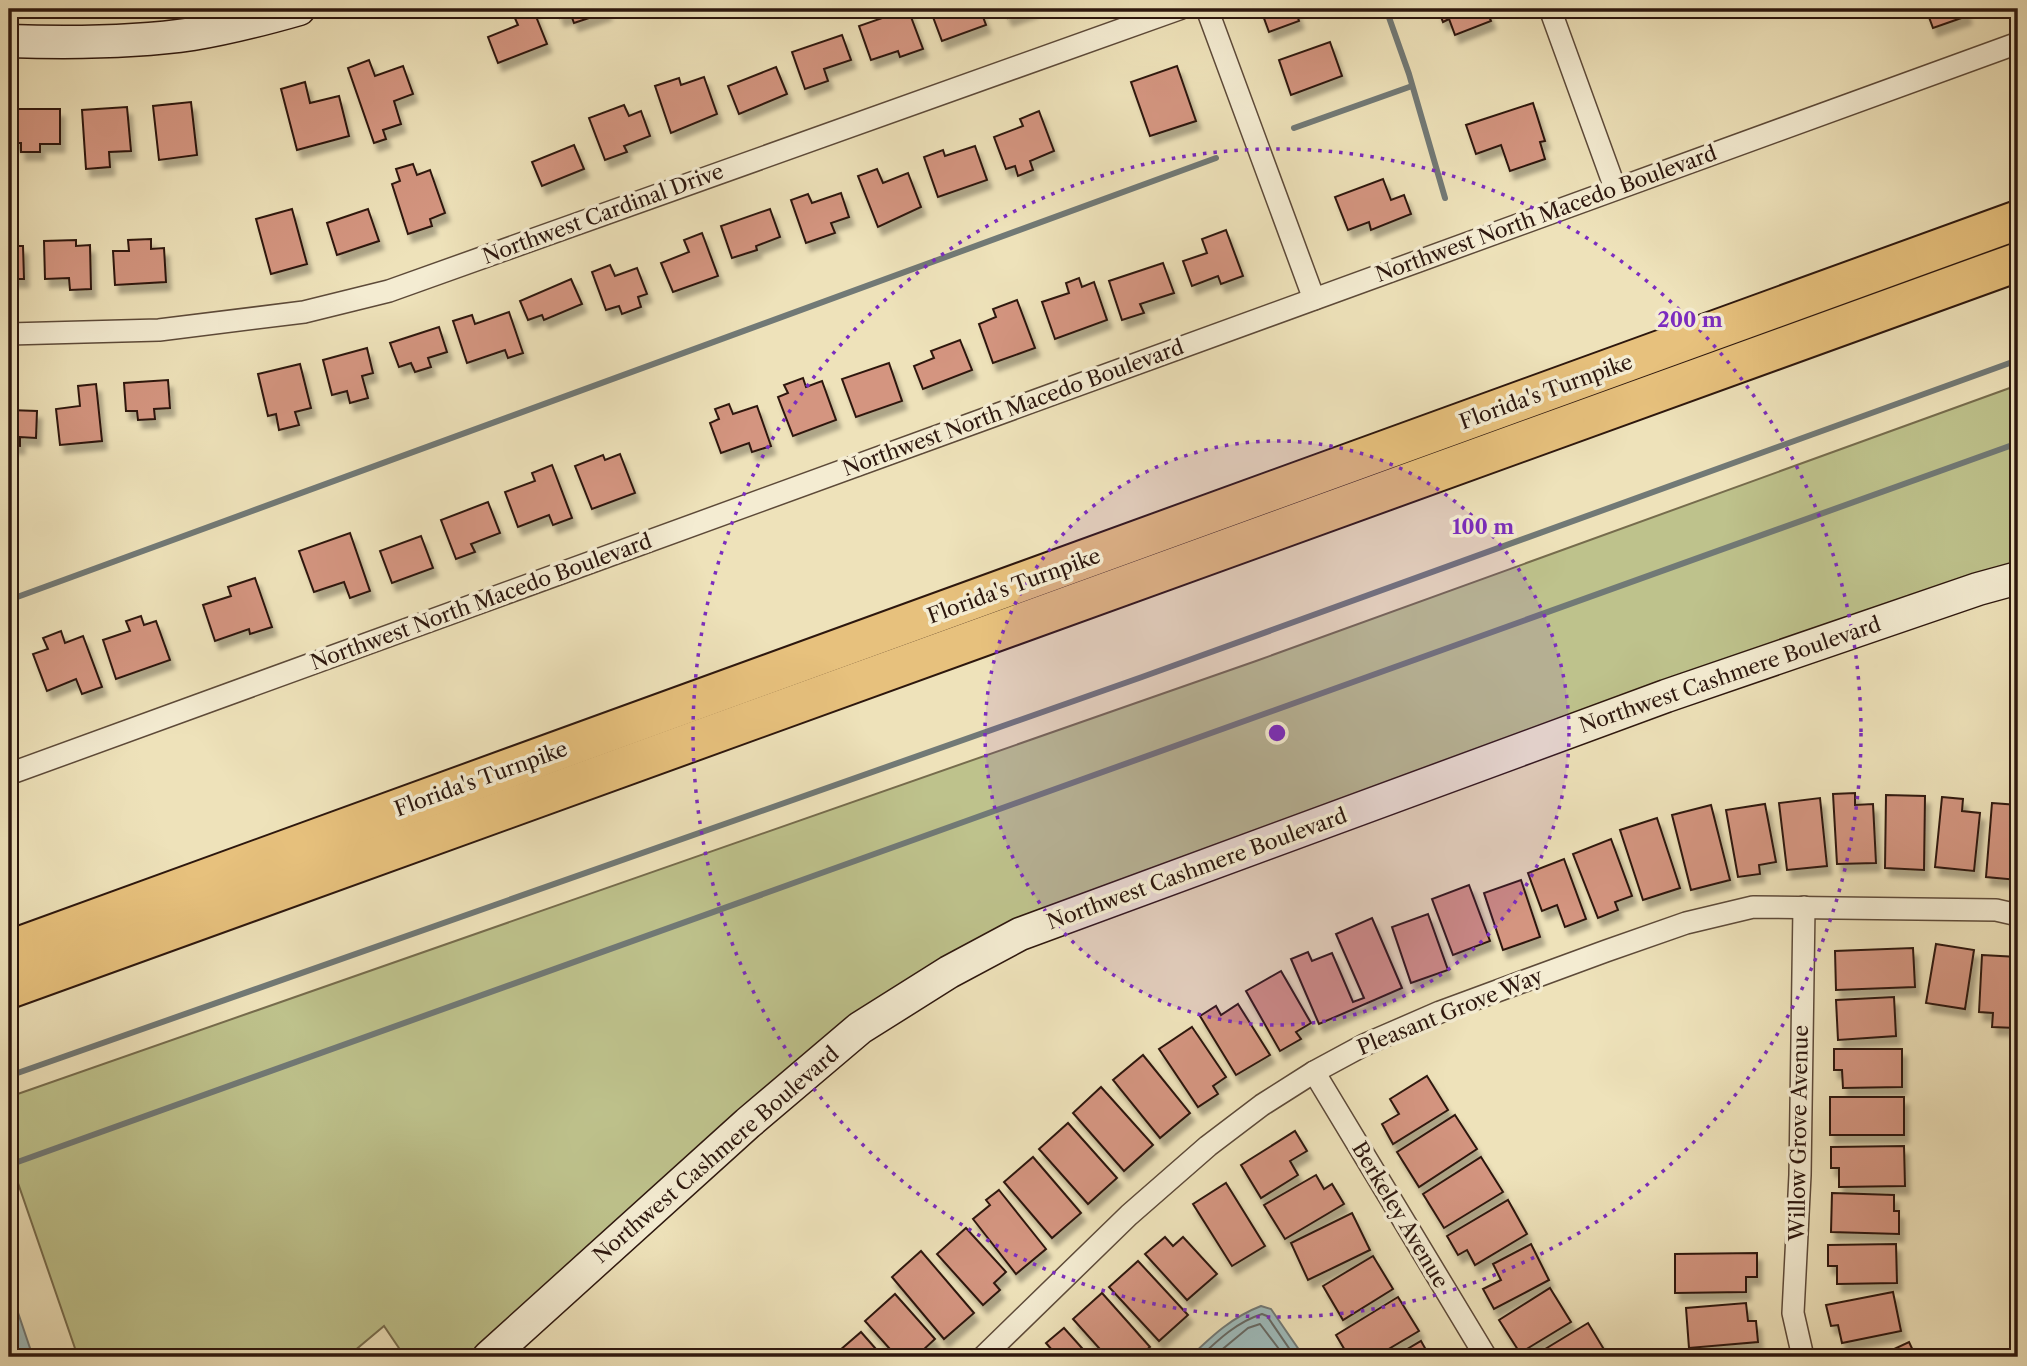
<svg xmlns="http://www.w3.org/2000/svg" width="2027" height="1366" viewBox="0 0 2027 1366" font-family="'Libre Caslon Text',serif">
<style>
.green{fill:#bec28c;stroke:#766c4d;stroke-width:2}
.water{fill:#9ebbbb;stroke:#717976;stroke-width:2}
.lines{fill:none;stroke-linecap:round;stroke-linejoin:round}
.shore{stroke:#666964;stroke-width:2}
.stream{stroke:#717976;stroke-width:6}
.building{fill:#d49580;stroke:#2d170e;stroke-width:2;filter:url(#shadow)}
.street-casing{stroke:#5d4a39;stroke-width:24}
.secondary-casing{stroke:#2d170e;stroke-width:35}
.highway-casing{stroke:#2d170e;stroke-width:42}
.street{stroke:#f4ecd2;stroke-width:21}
.secondary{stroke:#f4ecd2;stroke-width:32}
.highway{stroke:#e7c17d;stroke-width:38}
.ring{fill:none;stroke:#7b2cbf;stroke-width:3.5;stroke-dasharray:3.5 7}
.labels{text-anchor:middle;stroke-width:7;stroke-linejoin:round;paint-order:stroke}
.street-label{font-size:21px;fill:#2d170e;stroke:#f4ecd2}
.centre{fill:#7b2cbf;stroke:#f4ecd2;stroke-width:3.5}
.ring-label{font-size:21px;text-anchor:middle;font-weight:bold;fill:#7b2cbf;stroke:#f4ecd2;stroke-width:7;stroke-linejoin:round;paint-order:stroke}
</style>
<defs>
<filter id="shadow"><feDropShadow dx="4.5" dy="8" stdDeviation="2" flood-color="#0004"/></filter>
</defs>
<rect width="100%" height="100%" fill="#eee2ba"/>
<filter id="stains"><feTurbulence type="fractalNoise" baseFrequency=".00286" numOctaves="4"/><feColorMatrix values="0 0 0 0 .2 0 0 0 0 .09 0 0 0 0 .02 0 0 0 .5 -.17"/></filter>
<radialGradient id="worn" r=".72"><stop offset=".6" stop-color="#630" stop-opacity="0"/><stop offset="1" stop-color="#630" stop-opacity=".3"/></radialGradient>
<polygon class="green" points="2018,385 2018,567 1017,924 740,1116 473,1357 405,1357 384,1326 347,1357 78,1357 9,1157 9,1097 1256,661"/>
<g class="water">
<polygon points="9,1286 33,1357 9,1357"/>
<path d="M1261 1306 1271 1309 1304 1357H1190C1212 1336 1232 1317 1261 1306Z"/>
</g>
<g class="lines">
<g class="shore">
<path d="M1200 1357C1219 1339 1237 1322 1262 1314L1267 1316 1295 1357"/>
<polyline points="1213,1357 1248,1328 1260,1324 1285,1357"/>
</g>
<g class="stream">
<polyline points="1386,9 1409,74 1445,198"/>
<polyline points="1294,128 1412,86"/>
<polyline points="9,600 1216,158"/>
<polyline points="9,1076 1142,677 2018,360"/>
<polyline points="12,1164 2018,443"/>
</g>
</g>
<g class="building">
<polygon points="533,9 547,44 498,63 488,37 518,25 514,16"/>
<polygon points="557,9 606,9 607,12 574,23 571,15 560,18"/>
<polygon points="908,9 923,49 900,57 898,51 871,60 859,26"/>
<polygon points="954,9 980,9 986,25 942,41 933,17"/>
<polygon points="1004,9 1034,9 1008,18"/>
<polygon points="1264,9 1295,9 1299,21 1269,32 1261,10"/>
<polygon points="1438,9 1486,9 1491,21 1455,35 1449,19 1443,22"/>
<polygon points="1926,9 1965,9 1967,16 1933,28"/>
<polygon points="842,35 851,60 824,69 828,81 805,89 792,52"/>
<polygon points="1330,42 1342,76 1291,95 1279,60"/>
<polygon points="369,60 375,76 403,66 413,94 394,101 401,124 383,130 386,139 374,143 348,68"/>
<polygon points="1177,66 1196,121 1150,136 1131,82"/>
<polygon points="776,67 787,94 739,114 728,86"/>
<polygon points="704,77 717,114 671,133 655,86 679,78 681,85"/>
<polygon points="305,82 310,103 339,96 349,136 297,150 281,89"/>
<polygon points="191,102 197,155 159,160 153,106"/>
<polygon points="1533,103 1545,141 1540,142 1545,159 1510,171 1501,145 1476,154 1466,125"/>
<polygon points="624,105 629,116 641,111 650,136 624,146 627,152 605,160 589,118"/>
<polygon points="127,107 131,151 109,152 110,167 86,169 82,110"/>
<polygon points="10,109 60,109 60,144 40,144 40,152 21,152 21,143 10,143"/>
<polygon points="1039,111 1054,151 1030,161 1033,170 1018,176 1015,166 1006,169 994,137 1023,126 1020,119"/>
<polygon points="574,145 584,169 542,186 532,162"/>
<polygon points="975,146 987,180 938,197 924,157 943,150 945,156"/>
<polygon points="413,164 417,175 430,170 445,213 430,219 432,226 408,234 392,184 400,181 396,169"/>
<polygon points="877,169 883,183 908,173 921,207 878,227 858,176"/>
<polygon points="1383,179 1391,200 1404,195 1411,214 1371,230 1369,222 1348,230 1335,197"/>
<polygon points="841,193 849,217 831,223 835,233 806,243 791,200 808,194 812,203"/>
<polygon points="292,209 307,264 271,274 256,219"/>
<polygon points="368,209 379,241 337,255 327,223"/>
<polygon points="770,209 780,237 756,246 757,250 732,258 721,226"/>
<polygon points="1226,230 1243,276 1221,284 1218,276 1192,286 1183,261 1207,253 1202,239"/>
<polygon points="702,233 718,276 673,292 661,263 689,252 684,240"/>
<polygon points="9,234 12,234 12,246 23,246 24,279 9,279"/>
<polygon points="151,239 151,249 164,248 166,282 115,285 113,251 129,251 128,240"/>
<polygon points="76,240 76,246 90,245 91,289 70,290 69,278 45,279 44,241"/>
<polygon points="1163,263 1174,293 1140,304 1144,313 1122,320 1109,281"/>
<polygon points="610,265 615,276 637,268 647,294 638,297 641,307 622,314 619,306 606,310 592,272"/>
<polygon points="1079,278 1082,287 1094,282 1107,320 1055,339 1042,302 1069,293 1066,283"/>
<polygon points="571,279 582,304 544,320 542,315 528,320 520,301"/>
<polygon points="1017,300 1035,348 993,363 979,324 996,317 993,309"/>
<polygon points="509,312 523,353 508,358 505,350 467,363 453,321 472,315 475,324"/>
<polygon points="439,327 447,352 428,358 431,367 415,372 411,363 399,367 390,343"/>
<polygon points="960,340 972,370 923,389 914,366 934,358 931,351"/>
<polygon points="367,348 373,373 362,376 368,398 350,403 347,391 332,395 323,360"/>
<polygon points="889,363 902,401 856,417 842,379"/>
<polygon points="300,364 311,408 295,412 299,425 279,430 276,414 268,416 258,374"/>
<polygon points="803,378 806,387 822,381 836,420 793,436 778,397 788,393 784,385"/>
<polygon points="168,380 170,408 154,409 155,419 138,420 137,411 126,411 124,383"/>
<polygon points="96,384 102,441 60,445 56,409 80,406 78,386"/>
<polygon points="729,404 733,414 757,406 771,446 752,452 749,443 721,453 710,423 719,419 715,409"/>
<polygon points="9,410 37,411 36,438 20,437 20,446 9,445"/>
<polygon points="620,454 635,493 592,509 575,466 603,455 605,460"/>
<polygon points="552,465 572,518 553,525 549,515 518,527 505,492 535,481 532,473"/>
<polygon points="488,502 500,533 471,544 475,552 456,559 441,520"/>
<polygon points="350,533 370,591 350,598 344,582 314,592 299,551"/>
<polygon points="421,536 433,568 392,583 380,551"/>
<polygon points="255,578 272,627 250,634 249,629 215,641 203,605 231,596 228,587"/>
<polygon points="141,616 144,625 156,621 170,660 116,679 103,640 130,631 126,621"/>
<polygon points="61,631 65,643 83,636 102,687 82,694 76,679 47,691 33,654 48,649 43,638"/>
<polygon points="1855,793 1855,805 1873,804 1876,863 1837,864 1833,794"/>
<polygon points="1886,795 1925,796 1924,870 1885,868"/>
<polygon points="1942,797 1963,799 1962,811 1980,813 1974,871 1935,867"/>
<polygon points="1820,798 1827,866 1787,870 1779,803"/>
<polygon points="1992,803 2018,805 2018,880 1986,877"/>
<polygon points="1765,804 1776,862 1759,865 1760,874 1738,877 1726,810"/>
<polygon points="1711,805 1730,880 1691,890 1672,815"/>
<polygon points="1657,818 1680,888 1643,900 1620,830"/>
<polygon points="1611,839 1632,896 1615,902 1618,910 1598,918 1573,854"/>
<polygon points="1564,859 1586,919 1565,927 1557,905 1542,911 1528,873"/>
<polygon points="1521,880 1540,937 1503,950 1484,893"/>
<polygon points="1469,885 1490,941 1453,955 1432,899"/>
<polygon points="1428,914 1448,970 1411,983 1392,927"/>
<polygon points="1372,918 1402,988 1319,1024 1291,959 1308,952 1312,961 1332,953 1353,1002 1364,998 1336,934"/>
<polygon points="1936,944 1974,950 1965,1009 1926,1003"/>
<polygon points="1913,948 1915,987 1836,990 1835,951"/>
<polygon points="1982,955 2018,957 2016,1028 1992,1027 1993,1013 1979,1012"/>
<polygon points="1281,971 1311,1023 1296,1032 1301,1039 1280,1051 1246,991"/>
<polygon points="1894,997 1896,1036 1838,1040 1836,1000"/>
<polygon points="1238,1004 1270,1055 1236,1075 1200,1016 1216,1006 1221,1015"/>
<polygon points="1192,1027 1226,1077 1213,1086 1218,1094 1198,1107 1159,1049"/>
<polygon points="1834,1049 1902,1049 1902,1087 1843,1088 1842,1070 1834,1070"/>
<polygon points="1143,1055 1190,1113 1160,1138 1113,1080"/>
<polygon points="1427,1076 1448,1110 1393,1144 1382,1124 1399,1114 1390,1099"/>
<polygon points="1101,1087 1153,1145 1124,1171 1073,1113"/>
<rect x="1830" y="1097" width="74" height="38"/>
<polygon points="1455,1115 1477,1149 1419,1187 1397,1152"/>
<polygon points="1068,1123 1117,1178 1088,1204 1039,1149"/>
<polygon points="1295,1131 1307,1151 1290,1161 1298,1175 1261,1198 1241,1165"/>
<polygon points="1904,1146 1905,1186 1839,1187 1839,1168 1831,1168 1831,1147"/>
<polygon points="1033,1157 1081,1213 1052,1238 1004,1182"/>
<polygon points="1481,1157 1503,1192 1444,1228 1423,1194"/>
<polygon points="1316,1175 1324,1189 1332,1184 1344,1204 1285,1239 1264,1205"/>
<polygon points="1226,1183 1265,1246 1232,1266 1193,1204"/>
<polygon points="999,1190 1046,1249 1016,1274 973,1219 990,1205 986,1200"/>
<polygon points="1832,1193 1894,1195 1894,1211 1899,1211 1899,1234 1831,1232"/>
<polygon points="1508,1200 1527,1234 1475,1265 1467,1250 1458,1255 1447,1236"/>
<polygon points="1352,1213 1370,1250 1308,1280 1291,1243"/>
<polygon points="966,1228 1006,1272 994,1283 1000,1290 983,1305 937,1254"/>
<polygon points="1165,1237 1173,1246 1183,1237 1217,1274 1187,1300 1145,1254"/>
<polygon points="1531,1244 1549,1280 1494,1309 1483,1289 1501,1280 1493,1264"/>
<polygon points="1896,1244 1897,1283 1837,1284 1837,1266 1828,1266 1828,1245"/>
<polygon points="921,1251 974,1313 944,1339 892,1277"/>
<polygon points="1757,1253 1757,1277 1746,1277 1746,1292 1675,1293 1675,1254"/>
<polygon points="1373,1256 1393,1289 1343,1320 1323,1286"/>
<polygon points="1138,1261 1188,1315 1159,1341 1109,1287"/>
<polygon points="1550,1288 1571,1322 1520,1353 1499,1320"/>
<polygon points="1893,1292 1901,1331 1842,1343 1838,1325 1831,1326 1826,1305"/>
<polygon points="1102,1293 1150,1347 1138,1357 1107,1357 1073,1319"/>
<polygon points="895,1294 935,1339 923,1350 929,1357 897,1357 865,1321"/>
<polygon points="1398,1297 1419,1331 1375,1357 1349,1357 1336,1335"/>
<polygon points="1746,1303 1748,1321 1756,1321 1758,1342 1689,1348 1686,1308"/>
<polygon points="1588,1323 1608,1356 1606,1357 1532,1357"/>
<polygon points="1064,1328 1090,1357 1044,1357 1052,1350 1046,1343"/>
<polygon points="861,1332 883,1357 832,1357"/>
<polygon points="1421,1341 1430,1357 1394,1357"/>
<polygon points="1909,1342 1916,1357 1877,1357"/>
</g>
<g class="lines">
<g class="street-casing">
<g id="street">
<polyline points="1207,9 1314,299"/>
<polyline points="1550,9 1615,188"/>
<polyline points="9,334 159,330 304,312 389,291 1179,9"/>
<polyline points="9,774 2018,43"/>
<polyline points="1314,1072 1486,1357"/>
<polyline points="983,1357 1129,1215 1208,1146 1262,1105 1314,1072 1364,1045 1440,1012 1606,951 1686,923 1753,907 1996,910 2018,915"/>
<polyline points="1803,1357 1793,1313 1800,1175 1804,907"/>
</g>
</g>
<g class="secondary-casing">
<g id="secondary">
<path d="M9 41C70 43 132 43 193 34 229 28 264 19 299 9"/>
<polyline points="489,1357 748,1123 860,1028 949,972 1020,934 1666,696 1978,589 2018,578"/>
</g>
</g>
<g class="highway-casing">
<g id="highway">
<polyline points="9,950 2018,220"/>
<polyline points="9,989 2018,262"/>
</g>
</g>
<use href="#street" class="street"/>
<use href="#secondary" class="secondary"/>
<use href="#highway" class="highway"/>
</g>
<circle cx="1277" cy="733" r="292" fill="#7b2cbf" fill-opacity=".12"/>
<g class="ring">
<circle cx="1277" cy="733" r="292"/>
<circle cx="1277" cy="733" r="584"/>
</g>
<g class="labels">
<g class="street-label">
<text transform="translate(603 214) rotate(-20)" y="7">Northwest Cardinal Drive</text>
<text transform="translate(1546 214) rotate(-20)" y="7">Northwest North Macedo Boulevard</text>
<text transform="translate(1546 392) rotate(-20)" y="7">Florida's Turnpike</text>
<text transform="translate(1013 408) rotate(-20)" y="7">Northwest North Macedo Boulevard</text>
<text transform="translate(1014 586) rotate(-20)" y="7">Florida's Turnpike</text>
<text transform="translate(481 602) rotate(-20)" y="7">Northwest North Macedo Boulevard</text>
<text transform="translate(1730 675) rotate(-19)" y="7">Northwest Cashmere Boulevard</text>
<text transform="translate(481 779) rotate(-20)" y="7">Florida's Turnpike</text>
<text transform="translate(1197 869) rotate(-20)" y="7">Northwest Cashmere Boulevard</text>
<text transform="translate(1450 1012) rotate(-22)" y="7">Pleasant Grove Way</text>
<text transform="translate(1799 1133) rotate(-89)" y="7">Willow Grove Avenue</text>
<text transform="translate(716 1155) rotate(-41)" y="7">Northwest Cashmere Boulevard</text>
<text transform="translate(1400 1215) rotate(59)" y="7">Berkeley Avenue</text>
</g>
</g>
<circle cx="1277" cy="733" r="10" class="centre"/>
<g class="ring-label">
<text x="1690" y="327">200 m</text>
<text x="1483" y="534">100 m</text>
</g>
<rect width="2027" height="1366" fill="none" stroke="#eee2ba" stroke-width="35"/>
<rect x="10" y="10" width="2006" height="1345" fill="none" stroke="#2d170e" stroke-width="3.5"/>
<rect x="18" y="18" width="1992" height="1331" fill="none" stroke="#2d170e" stroke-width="2"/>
<rect width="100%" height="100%" filter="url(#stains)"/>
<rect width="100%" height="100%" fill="url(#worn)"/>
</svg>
